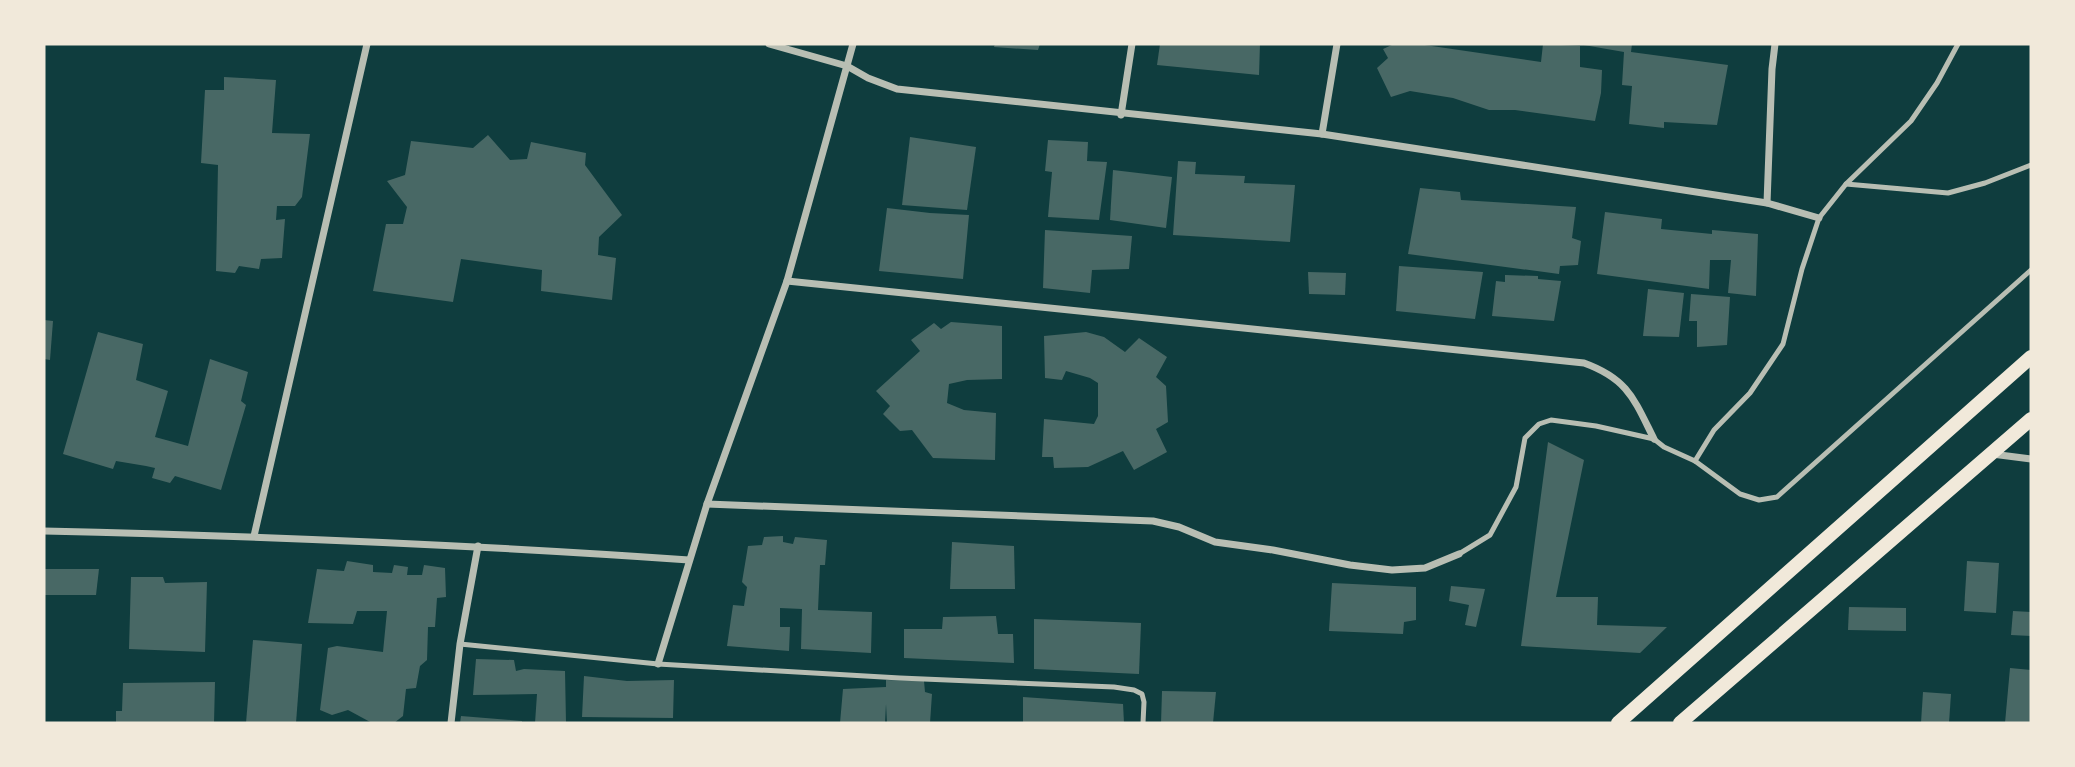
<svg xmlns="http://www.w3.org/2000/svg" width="2075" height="767" viewBox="0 0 2075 767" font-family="Ubuntu,sans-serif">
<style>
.building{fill:#486865}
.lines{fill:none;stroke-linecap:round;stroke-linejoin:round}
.service{stroke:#b8beb3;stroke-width:5}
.minor{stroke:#b8beb3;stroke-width:7}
.secondary{stroke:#f1e9da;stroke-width:14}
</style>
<rect width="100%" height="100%" fill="#0f3d3e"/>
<g class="building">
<polygon points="995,44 1040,44 1038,50 994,47"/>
<polygon points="1160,44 1260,44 1259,75 1157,65"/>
<polygon points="1394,44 1418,44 1541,62 1543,44 1580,46 1580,67 1602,70 1601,93 1595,121 1515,110 1489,110 1453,98 1410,91 1391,97 1377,68 1388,58 1383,49"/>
<polygon points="1578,44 1632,44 1631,52 1728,65 1717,125 1664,122 1664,128 1629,124 1632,86 1622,85 1624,52"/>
<polygon points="224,77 276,80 272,133 310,134 302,197 295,206 277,206 276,220 285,219 282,258 261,259 259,269 239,266 235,273 216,271 218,165 201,163 205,90 224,90"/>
<polygon points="488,135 510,160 527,159 531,142 586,153 585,165 622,215 599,237 598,255 616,258 612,300 541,291 542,270 461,259 453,302 373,291 386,224 403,224 407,207 387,181 405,175 411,141 473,148"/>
<polygon points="910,137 976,147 967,210 902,205"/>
<polygon points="1048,140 1088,142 1087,161 1107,162 1099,220 1048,217 1052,172 1045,171"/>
<polygon points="1178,161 1196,162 1195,174 1245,176 1244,183 1295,185 1290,242 1173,235"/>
<polygon points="1113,170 1172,177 1166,228 1110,220"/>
<polygon points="1420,188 1460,192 1461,200 1576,207 1572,238 1581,241 1578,265 1560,266 1559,274 1408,254"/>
<polygon points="887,208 930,213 969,215 963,279 879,271"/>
<polygon points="1605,212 1662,219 1661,229 1712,234 1712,230 1758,234 1756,296 1728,293 1731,260 1710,260 1709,289 1597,274"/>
<polygon points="1045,230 1132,236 1129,269 1092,270 1090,293 1043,288"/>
<polygon points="1399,266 1483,272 1475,319 1396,311"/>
<polygon points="1308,272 1346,273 1345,295 1309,294"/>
<polygon points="1505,275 1538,276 1538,279 1561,281 1554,321 1492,316 1496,281 1505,282"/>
<polygon points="1648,289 1684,293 1679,337 1643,336"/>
<polygon points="1691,294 1730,297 1727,345 1697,347 1697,321 1689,321"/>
<polygon points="44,320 53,321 50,360 44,359"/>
<polygon points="951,322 1002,326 1002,379 967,380 949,384 947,403 964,410 996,413 995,460 933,458 912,430 900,431 883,414 890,406 876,391 920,351 911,340 934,323 941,329"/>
<polygon points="98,332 143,344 136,380 168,391 155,437 188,446 210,359 248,372 241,401 246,405 221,490 175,476 170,483 152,478 155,468 146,466 116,461 113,469 63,454"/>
<polygon points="1086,332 1104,337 1125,352 1139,338 1167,357 1156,377 1166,386 1168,422 1156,429 1167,452 1134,470 1123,451 1088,467 1054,468 1053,457 1042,457 1044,419 1094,424 1098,416 1098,383 1090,378 1066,371 1062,380 1045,378 1044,336"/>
<polygon points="1548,442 1584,460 1556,597 1598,597 1597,625 1667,627 1640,653 1521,646"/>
<polygon points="783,536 783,542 793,544 795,537 827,540 825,565 820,565 818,610 872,612 871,653 801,649 802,609 780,608 780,627 790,627 789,651 727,646 733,605 744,606 747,587 742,582 748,546 762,545 764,537"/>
<polygon points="952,542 1014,546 1015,589 950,589"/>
<polygon points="347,561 373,565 373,572 392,573 394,565 408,567 407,575 422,575 424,565 445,568 446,597 437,598 435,627 428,627 427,660 420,666 416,688 406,689 403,716 394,723 372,723 348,710 332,715 320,710 328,648 337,646 383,652 387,611 357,611 353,624 308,623 317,569 344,571"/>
<polygon points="1967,561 1999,563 1996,613 1964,611"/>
<polygon points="44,569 99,569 96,595 44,595"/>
<polygon points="131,577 163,577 165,583 207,582 205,652 129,649"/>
<polygon points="1332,583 1416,587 1416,620 1404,622 1403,634 1329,631"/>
<polygon points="1451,586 1485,589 1476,627 1465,625 1469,605 1449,601"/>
<polygon points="1849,607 1906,608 1906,631 1848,630"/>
<polygon points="2013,611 2031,612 2031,636 2011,635"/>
<polygon points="996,616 998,634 1013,634 1014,663 904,658 904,629 942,629 943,617"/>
<polygon points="1034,619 1141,623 1139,674 1034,669"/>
<polygon points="253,640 302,644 296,723 246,723"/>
<polygon points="476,659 514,660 516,671 524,669 565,671 566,723 535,723 537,694 473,695"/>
<polygon points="2010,668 2031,670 2031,723 2005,723"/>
<polygon points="584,676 627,681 674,680 673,718 582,717"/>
<polygon points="886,680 924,681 925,692 932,694 930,723 887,723 886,704 885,723 840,723 843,689 886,687"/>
<polygon points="215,682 214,723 116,723 116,711 122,711 123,683"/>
<polygon points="1162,691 1216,692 1213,723 1161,723"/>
<polygon points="1923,692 1951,694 1949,723 1921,723"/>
<polygon points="1023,697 1123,704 1124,723 1023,723"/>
<polygon points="461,716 522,721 522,723 460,723"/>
</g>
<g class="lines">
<g class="service">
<polyline points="1846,184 1948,193 1985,183 2031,165"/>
<polyline points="1695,461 1714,430 1750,393 1783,344 1802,269 1819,218 1846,184 1911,121 1937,83 1958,44"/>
<polyline points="1459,554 1490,535 1516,487 1525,438 1539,424 1551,420 1596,426 1654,439 1664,447 1695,461 1740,494 1759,500 1777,497 2031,270"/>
<polyline points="460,644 658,664 900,678 1114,687 1134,690 1142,694 1144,702 1143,723"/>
</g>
<g class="minor">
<polyline points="769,44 847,66 868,78 897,89 1322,134 1767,203 1819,218"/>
<polyline points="1121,115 1132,44"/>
<polyline points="1322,134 1337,44"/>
<polyline points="1767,203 1772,69 1775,44"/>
<path d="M787 281 1584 363C1628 379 1634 399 1654 439"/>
<polyline points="1992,454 2031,459"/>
<polyline points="707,504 1153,521 1179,527 1215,542 1273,550 1350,565 1392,570 1425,568 1459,554"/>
<path d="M44 531C259 536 474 545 689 560"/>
<polyline points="254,536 367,44"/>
<polyline points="658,664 707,504 787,281 853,44"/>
<polyline points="451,723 460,644 478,546"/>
</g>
<g class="secondary">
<polyline points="1618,723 2031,357"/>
<polyline points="1680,723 2031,419"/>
</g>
</g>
<rect width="2075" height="767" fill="none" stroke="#f1e9da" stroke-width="91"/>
</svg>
